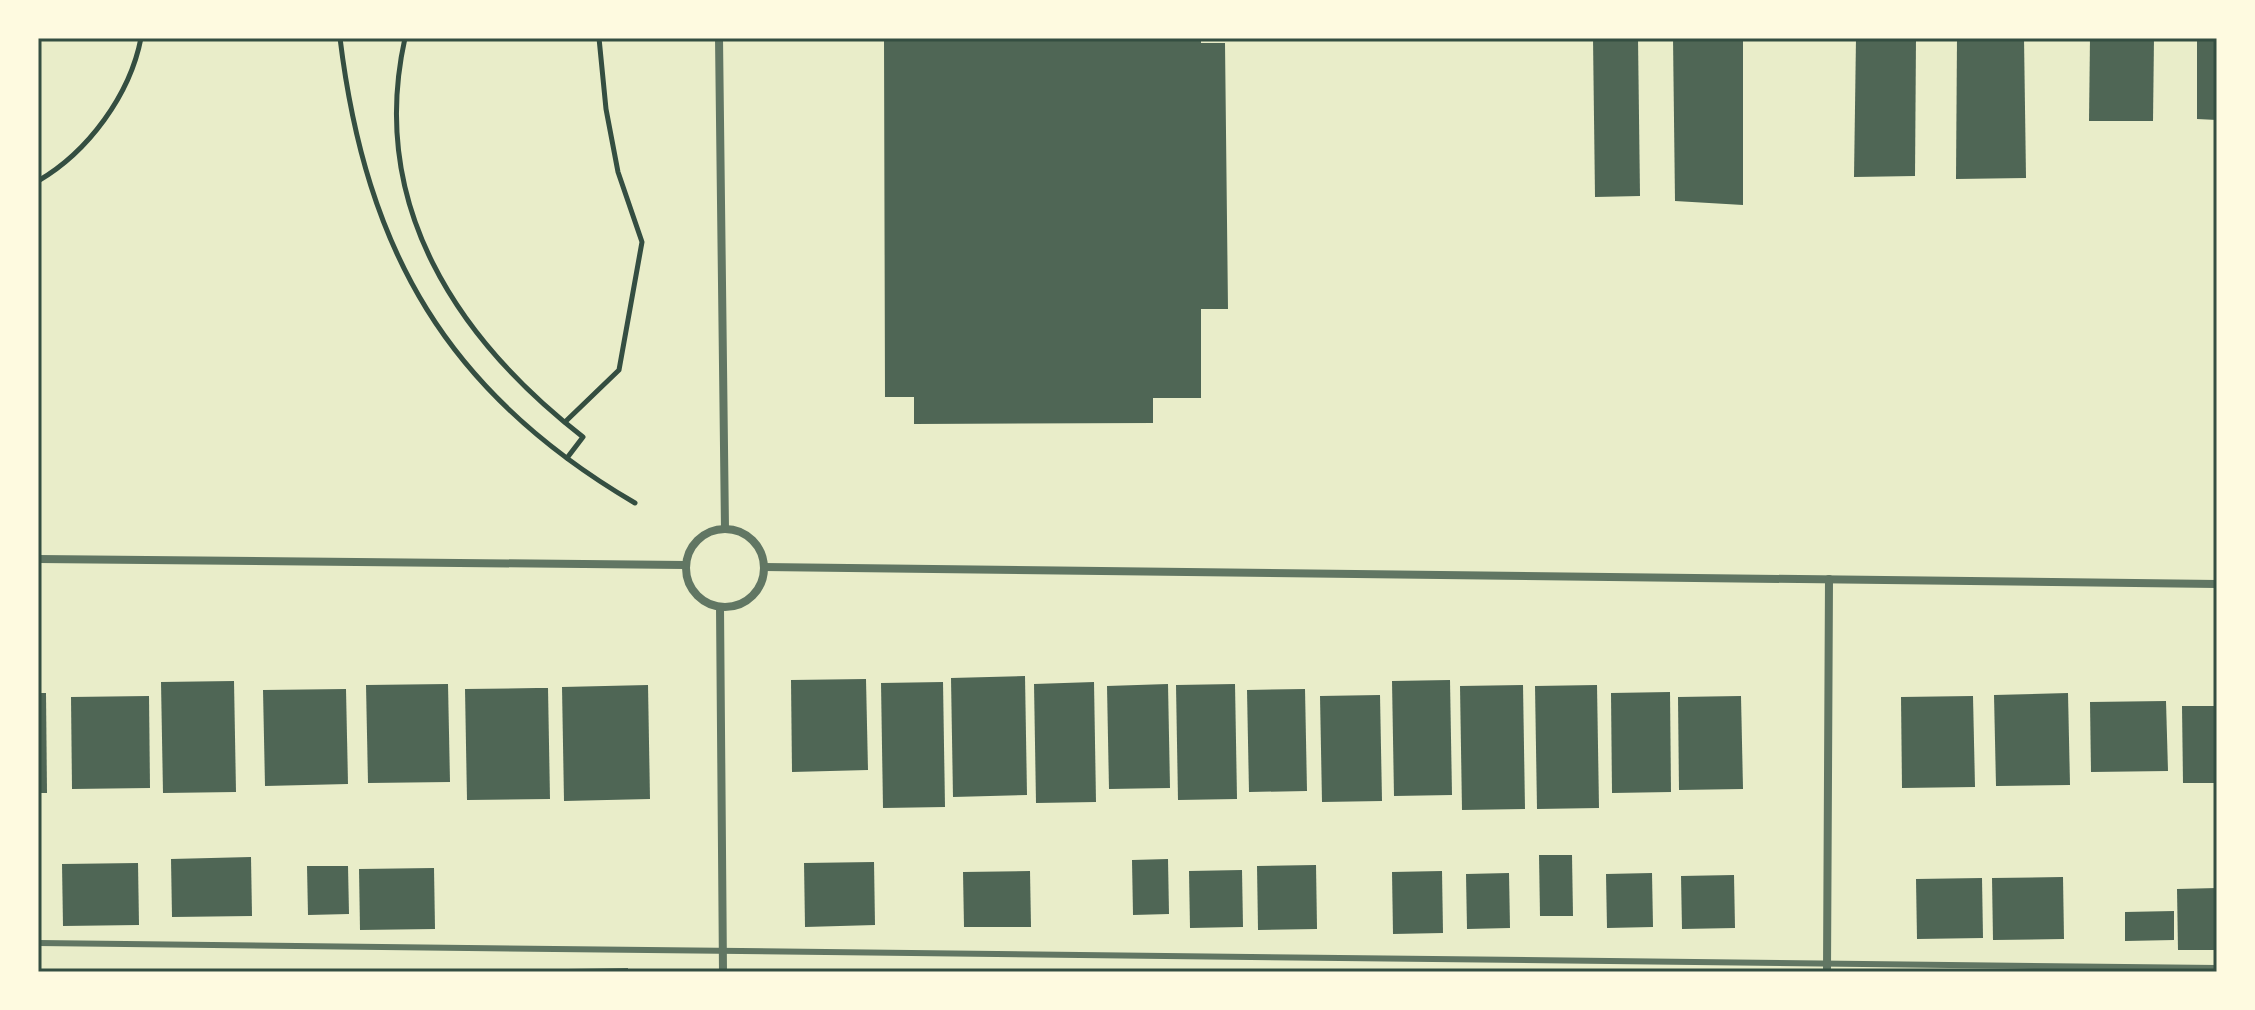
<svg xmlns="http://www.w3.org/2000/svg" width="2255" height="1010" viewBox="0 0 2255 1010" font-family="'Noto Sans',sans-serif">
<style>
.building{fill:#4f6655}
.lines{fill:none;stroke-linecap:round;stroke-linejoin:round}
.path{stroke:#344e41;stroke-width:5}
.service{stroke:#617663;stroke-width:6}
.minor{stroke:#617663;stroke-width:8}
.neatline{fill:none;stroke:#344e41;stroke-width:3}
</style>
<rect width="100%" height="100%" fill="#e9edc9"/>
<g class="building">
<polygon points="884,38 1201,38 1201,43 1225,43 1228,309 1201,309 1201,398 1153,398 1153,423 914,424 914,397 885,397"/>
<polygon points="1593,38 1638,38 1640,196 1595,197"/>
<polygon points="1673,38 1743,38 1743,205 1675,201"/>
<polygon points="1856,38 1916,38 1915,176 1854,177"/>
<polygon points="1957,38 2024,38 2026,178 1956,179"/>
<polygon points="2090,38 2154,38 2153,121 2089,121"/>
<polygon points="2197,38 2217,38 2217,120 2197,119"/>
<polygon points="1025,676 1027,795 953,797 951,678"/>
<polygon points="866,679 868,770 792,772 791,680"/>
<polygon points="1450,680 1452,795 1394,796 1392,681"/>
<polygon points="234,681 236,792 163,793 161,682"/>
<polygon points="943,682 945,807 883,808 881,683"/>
<polygon points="1094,682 1096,802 1036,803 1034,684"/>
<polygon points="448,684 450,782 368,783 366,685"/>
<polygon points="1168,684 1170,788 1109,789 1107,686"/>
<polygon points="1235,684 1237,799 1178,800 1176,685"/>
<polygon points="648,685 650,799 564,801 562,687"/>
<polygon points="1523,685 1525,809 1462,810 1460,686"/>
<polygon points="1597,685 1599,808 1537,809 1535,686"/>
<polygon points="537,688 548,688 550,799 467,800 465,689"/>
<polygon points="346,689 348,784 265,786 263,690"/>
<polygon points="1305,689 1307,791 1249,792 1247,690"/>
<polygon points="1670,692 1671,792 1612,793 1611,693"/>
<polygon points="38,693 46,693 47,793 38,793"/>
<polygon points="2068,693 2070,785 1996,786 1994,695"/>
<polygon points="1380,695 1382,801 1322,802 1320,696"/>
<polygon points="149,696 150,788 72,789 71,697"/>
<polygon points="1741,696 1743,789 1679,790 1678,697"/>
<polygon points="1973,696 1975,787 1902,788 1901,697"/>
<polygon points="2166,701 2168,771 2091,772 2090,702"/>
<polygon points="2182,706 2217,706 2217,783 2183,783"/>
<polygon points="1539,855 1572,855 1573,916 1540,916"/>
<polygon points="251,857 252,916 172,917 171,859"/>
<polygon points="1168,859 1169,914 1133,915 1132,860"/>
<polygon points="874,862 875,925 805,927 804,863"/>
<polygon points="138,863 139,925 63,926 62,864"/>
<polygon points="1316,865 1317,929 1258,930 1257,866"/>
<polygon points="307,866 348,866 349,914 308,915"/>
<polygon points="434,868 435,929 360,930 359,869"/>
<polygon points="1242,870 1243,927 1190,928 1189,871"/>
<polygon points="1030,871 1031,927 964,927 963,872"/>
<polygon points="1442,871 1443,933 1393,934 1392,872"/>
<polygon points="1509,873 1510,928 1467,929 1466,874"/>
<polygon points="1652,873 1653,927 1607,928 1606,874"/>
<polygon points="1734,875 1735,928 1682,929 1681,876"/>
<polygon points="2063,877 2064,939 1993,940 1992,878"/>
<polygon points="1982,878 1983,938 1917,939 1916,879"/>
<polygon points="2217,888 2217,950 2178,950 2177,889"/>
<polygon points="2174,911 2174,940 2125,941 2125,912"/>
<polygon points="628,968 628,972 568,972 568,969"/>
</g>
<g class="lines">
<g class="path">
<path d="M340 38C366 251 447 393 635 503"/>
<path d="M405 38C368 204 456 338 583 437L567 458"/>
<path d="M38 181C88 152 130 95 141 38"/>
<polyline points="565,422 619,370 642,242 618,172 606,109 599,38"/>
</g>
<polyline class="service" points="38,943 2217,968"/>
<g class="minor">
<polyline points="719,38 725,529"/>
<circle cx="725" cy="568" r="39"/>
<polyline points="38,559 685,565"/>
<polyline points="764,567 2217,584"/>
<polyline points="720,607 723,972"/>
<polyline points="1827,972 1829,579"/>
</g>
</g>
<rect width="2255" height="1010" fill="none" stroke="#fefae0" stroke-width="80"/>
<rect x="40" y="40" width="2175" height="930" class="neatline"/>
</svg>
